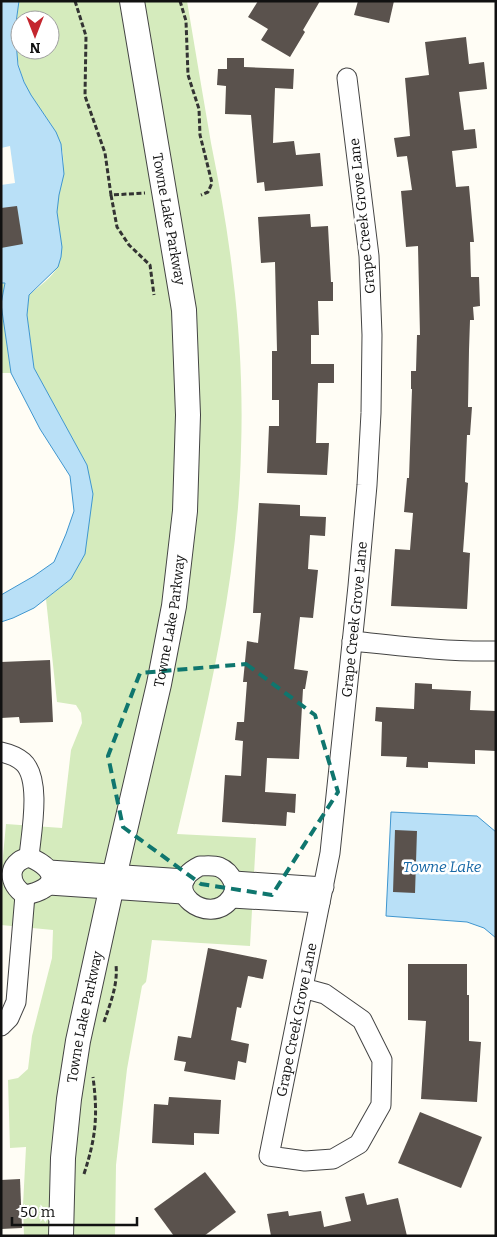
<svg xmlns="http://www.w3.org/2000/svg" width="497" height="1237" viewBox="0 0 497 1237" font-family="Bitter,serif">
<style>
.green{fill:#d5ebbd;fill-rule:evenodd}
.water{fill:#b9e0f7;stroke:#3f96cf}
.pier{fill:#fffdf5}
.building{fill:#5a524d}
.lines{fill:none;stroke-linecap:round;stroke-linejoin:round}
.minor-casing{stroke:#444;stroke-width:21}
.tertiary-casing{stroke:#444;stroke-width:26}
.path{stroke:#333;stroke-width:3;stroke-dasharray:5 2.5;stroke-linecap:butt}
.minor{stroke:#fff;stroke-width:19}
.tertiary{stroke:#fff;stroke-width:24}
.marked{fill:none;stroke:#0f766e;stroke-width:4;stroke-dasharray:10 6;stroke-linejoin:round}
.labels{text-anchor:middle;stroke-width:5;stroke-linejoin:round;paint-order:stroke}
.street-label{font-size:14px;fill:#111;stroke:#fff}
.water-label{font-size:15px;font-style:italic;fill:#1768a6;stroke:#fff}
</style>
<rect width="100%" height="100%" fill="#fffdf5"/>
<g class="green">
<path d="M19 1H187C195 49 203 96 211 143 220 188 228 232 233 277 240 334 243 393 241 450 238 583 207 706 177 834L256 838 250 946 152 940 147 976 146 982 142 986 127 1069 116 1165 115 1236H24L23 1206 26 1147 10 1148 8 1080 18 1078 28 1069 32 1036 52 958 53 930 1 925V877L6 824 62 828 71 750 82 723 81 713 76 705 57 702 46 599 71 579 87 465 34 368 27 315 29 295C38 287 53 277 58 266 65 250 58 229 57 213 57 187 69 168 60 142 54 126 43 113 34 100 13 68 14 37 19 1ZM20 20H50V50H20Z"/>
<polygon points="1,283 5,283 1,304 11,373 1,373"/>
</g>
<g class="water">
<polygon points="1,1 19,1 15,30 18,65 24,82 31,95 56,132 61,144 64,174 59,195 57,212 62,247 61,257 58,267 29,295 27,315 34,368 87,465 93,494 85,554 71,579 34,608 13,618 1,622 1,595 34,576 54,562 66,534 74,511 70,476 40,429 11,373 1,304 5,283 1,283"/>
<polygon points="391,812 477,816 496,832 496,938 484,928 467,922 386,916"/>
</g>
<polygon class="pier" points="10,146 15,183 1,185 1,148"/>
<g class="building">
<polygon points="258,1 320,1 303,30 305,32 290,57 261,40 268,29 248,17"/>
<polygon points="358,1 394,1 389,23 354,15"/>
<polygon points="466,37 469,64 484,62 487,89 459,92 464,130 475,129 477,148 452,151 456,187 469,186 474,242 470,242 471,277 479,277 480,306 473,307 474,320 470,320 469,350 468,407 472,407 470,435 467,435 465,482 468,483 463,552 470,553 467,609 391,606 395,549 410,550 413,513 404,512 407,478 409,478 412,389 411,389 411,371 416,371 417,335 420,335 418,246 406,247 401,191 412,190 407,156 397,157 394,138 410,136 405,78 429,75 425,42"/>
<polygon points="227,58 244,58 244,67 294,69 293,89 275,88 273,143 294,141 296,155 320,153 323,186 265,191 264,182 257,183 251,115 225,114 226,86 217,85 218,69 227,69"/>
<polygon points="17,206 23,244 1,248 1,208"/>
<polygon points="310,214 311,227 328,226 331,282 333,282 333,301 318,301 319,335 311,335 311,364 334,364 334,383 318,383 316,443 329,443 327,475 267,473 269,426 279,426 279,400 272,400 272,351 277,351 275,262 261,263 258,217"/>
<polygon points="259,503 300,505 300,516 326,517 325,536 310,535 308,569 318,570 313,618 300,617 294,669 308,671 305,689 303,689 299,759 267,758 265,792 296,794 295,813 287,812 286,826 222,822 225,775 241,776 243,741 235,740 237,722 244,722 247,682 243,682 247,641 258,643 261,613 253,613"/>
<polygon points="50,660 53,722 20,723 19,717 1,718 1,662"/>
<polygon points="415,683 432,684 432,689 471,691 470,710 496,711 496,751 475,750 475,764 428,762 428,768 406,767 407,757 381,756 382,722 375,721 376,707 414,709"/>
<polygon points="395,830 417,831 415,893 393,892"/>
<polygon points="208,948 267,960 263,979 248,976 241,1008 237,1007 231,1040 249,1044 246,1063 238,1061 235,1080 184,1071 186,1062 174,1060 178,1036 191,1038"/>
<polygon points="408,964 467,964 467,995 469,995 469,1041 481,1042 477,1102 421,1099 426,1021 408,1020"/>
<polygon points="169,1097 221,1100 219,1134 194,1133 194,1145 152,1143 154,1104 168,1105"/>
<polygon points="420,1112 482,1137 461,1188 398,1163"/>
<polygon points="205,1172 236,1212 204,1236 174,1236 154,1209"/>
<polygon points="20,1179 22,1228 1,1229 1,1180"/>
<polygon points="364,1193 367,1205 398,1198 407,1236 271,1236 267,1214 288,1211 289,1216 321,1211 324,1227 351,1221 345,1197"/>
</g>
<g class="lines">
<g class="minor-casing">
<g id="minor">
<path d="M352 641C400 646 448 652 496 651"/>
<path d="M1 752C10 754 16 756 23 762 42 779 31 834 29 857"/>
<path d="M29 857C60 870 58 889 25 895 8 884 6 863 29 857Z"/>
<path d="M200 866C206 866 213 865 219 867 231 872 239 887 231 898 210 929 155 888 200 866Z"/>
<polyline points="49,870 185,879"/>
<polyline points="234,881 324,887"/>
<polyline points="49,885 183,894"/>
<polyline points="232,898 320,903"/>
<path id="s1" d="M303 988 325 994 362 1020 382 1060 381 1105 359 1144 333 1159 305 1161 269 1156 330 853 358 586 367 485 371 413 372 335 369 256 347 78"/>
<polyline points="1,1026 9,1018 16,1002 25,895"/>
</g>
</g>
<g class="tertiary-casing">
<g id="tertiary">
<path id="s2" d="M61 1236 63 1158 69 1099 78 1041 111 890 159 684 174 606 185 511 188 415 184 310 132 1"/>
</g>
</g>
<g class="path">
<polyline points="75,1 86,36 85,96 105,153 111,195 145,193"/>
<polyline points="180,1 186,21 188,75 199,109 200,135 212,183 208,192 201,195"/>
<polyline points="111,195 117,227 129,245 150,265 154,295"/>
<path d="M104 1022C110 1004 118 985 116 965"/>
<path d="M84 1174C96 1137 98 1116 93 1077"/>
</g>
<use href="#minor" class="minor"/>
<use href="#tertiary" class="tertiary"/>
</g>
<path class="marked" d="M246 664 315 715 338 792 272 895 201 884 123 827 108 756 140 673Z"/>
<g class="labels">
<g class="street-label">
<text transform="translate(362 216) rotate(-96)" y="5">Grape Creek Grove Lane</text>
<text transform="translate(169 219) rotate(80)" y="5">Towne Lake Parkway</text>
<text dy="5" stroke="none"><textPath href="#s1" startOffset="841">Grape Creek Grove Lane</textPath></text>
<text dy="5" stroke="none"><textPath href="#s2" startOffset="626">Towne Lake Parkway</textPath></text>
<text dy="5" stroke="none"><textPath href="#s2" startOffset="221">Towne Lake Parkway</textPath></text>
<text dy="5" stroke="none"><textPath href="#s1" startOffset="436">Grape Creek Grove Lane</textPath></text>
</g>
<g class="water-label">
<text x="442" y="872">Towne Lake</text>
</g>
</g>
<rect width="497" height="1237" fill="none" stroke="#111111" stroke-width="5"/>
<g transform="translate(35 35) rotate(180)"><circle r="24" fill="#ffffff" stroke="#a0a0a0"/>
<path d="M0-4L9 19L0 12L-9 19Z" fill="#c4262e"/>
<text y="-8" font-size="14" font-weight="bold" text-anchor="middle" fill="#111111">N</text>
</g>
<path d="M12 1217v8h125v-8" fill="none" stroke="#111111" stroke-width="2.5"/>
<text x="20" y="1217" font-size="15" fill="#111111" stroke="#ffffff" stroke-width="4" paint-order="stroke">50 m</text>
</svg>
